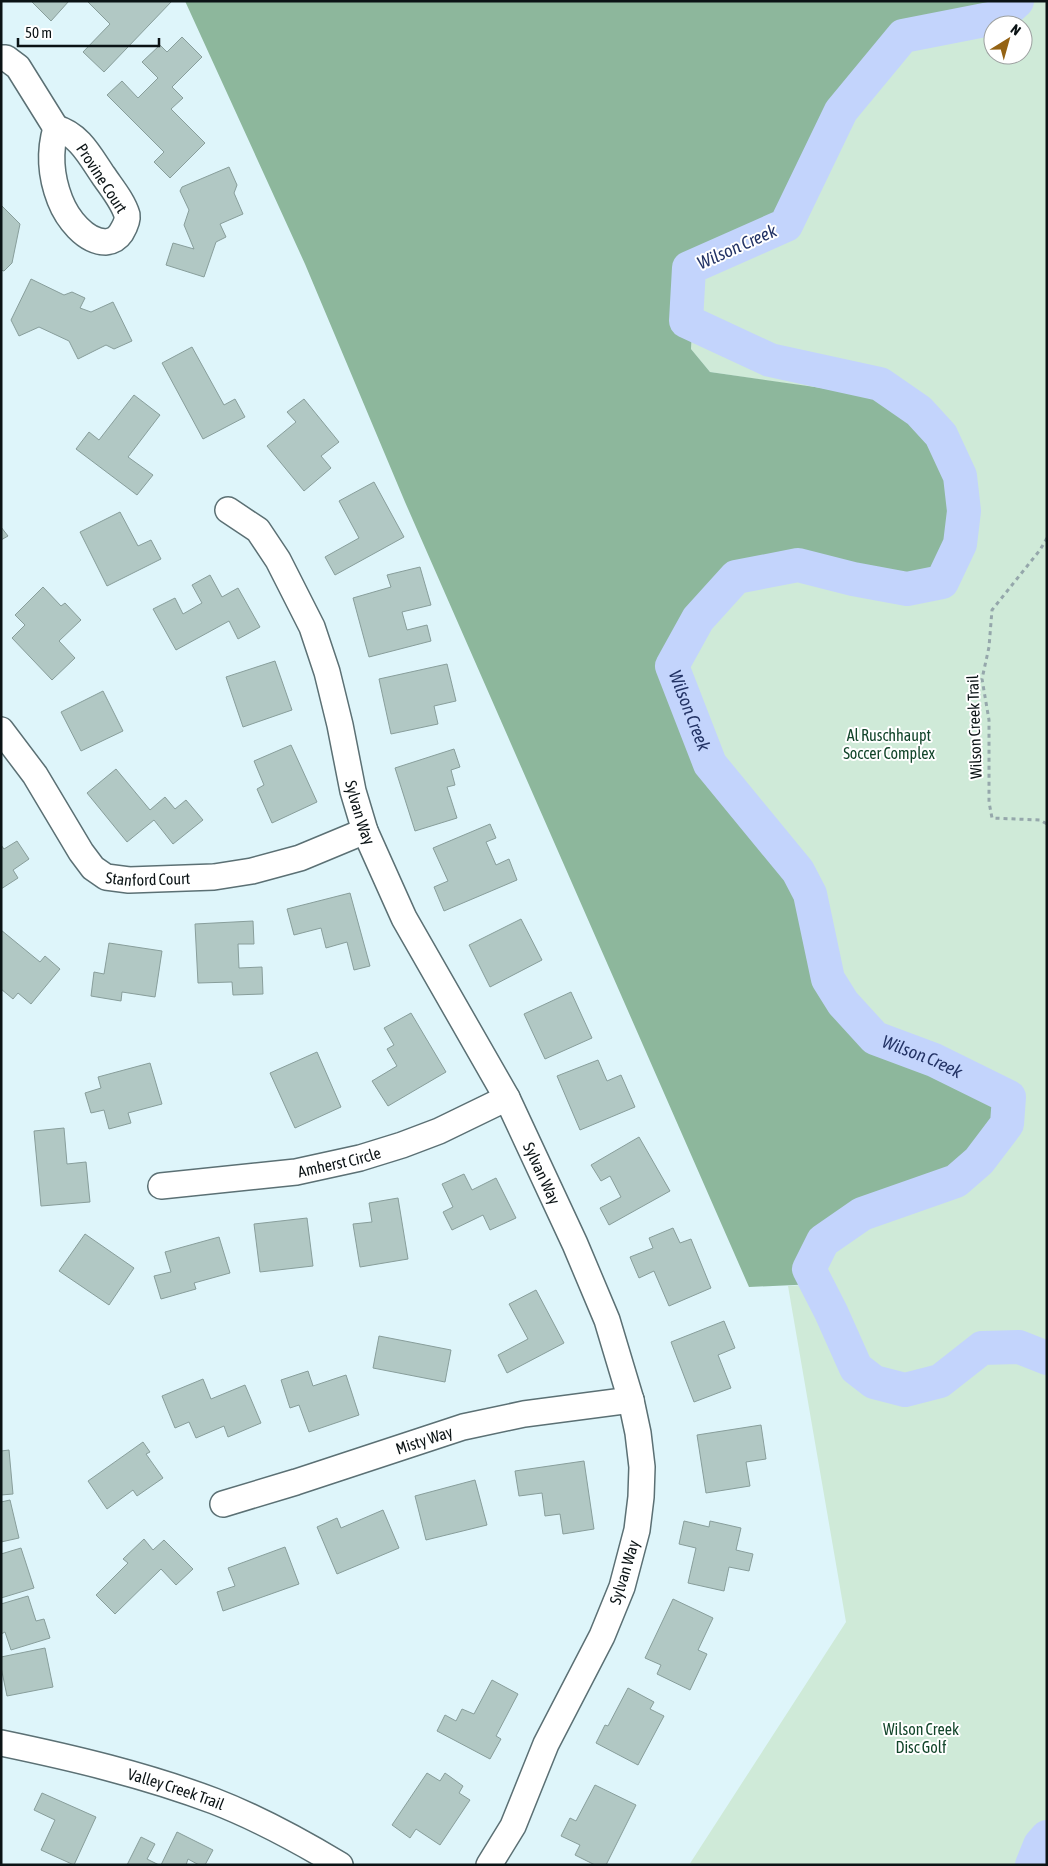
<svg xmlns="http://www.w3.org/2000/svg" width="1048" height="1866" viewBox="0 0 1048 1866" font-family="'Asap Condensed',sans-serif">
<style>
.green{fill:#cfead8}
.forest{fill:#8db79c}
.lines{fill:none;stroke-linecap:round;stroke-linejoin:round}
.river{stroke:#c3d4fc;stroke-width:34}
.building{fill:#b1c8c4;stroke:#889e9b}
.minor-casing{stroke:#5b7074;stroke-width:28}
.path{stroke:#95a7ab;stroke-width:3;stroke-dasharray:4 4;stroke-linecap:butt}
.minor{stroke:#fff;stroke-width:25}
.labels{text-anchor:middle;stroke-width:4;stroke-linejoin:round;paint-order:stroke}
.street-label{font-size:16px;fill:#0b1315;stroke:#fff}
.park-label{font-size:16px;fill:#12452a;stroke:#fff}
.water-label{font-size:18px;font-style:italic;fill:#233365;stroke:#fff}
</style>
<rect width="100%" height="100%" fill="#def5fa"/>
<polygon class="green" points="1031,1 1047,1 1047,1865 689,1865 846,1622 788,1286 816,1284 813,1240 889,1209 995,1147 992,1071 932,1067 857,1038 817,980 802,888 696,753 679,656 736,569 794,574 906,401 710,372 691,349 696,259 783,218 886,51 975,37 993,26 993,55 1023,55 1023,25 995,25"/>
<polygon class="forest" points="185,1 1031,1 976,37 886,51 783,218 696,259 691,349 710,372 906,400 947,458 954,569 866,588 794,574 736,569 679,656 696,753 802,888 817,980 857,1038 932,1067 993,1071 995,1147 889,1209 813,1240 816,1284 749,1287 405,502 305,264"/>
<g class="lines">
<g class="river">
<path id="s1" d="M1017 1 1000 17 903 36 841 111 786 225 689 268 686 321 770 360 880 384 919 411 941 435 960 476 964 511 960 544 942 582 907 589 853 579 798 565 736 577 698 619 672 666 710 764 798 871 810 894 828 979 843 1003 875 1038 934 1060 1009 1097 1007 1124 979 1161 956 1181 862 1214 823 1241 809 1269 831 1312 856 1368 874 1382 905 1390 940 1381 982 1348 1019 1347 1047 1358"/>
<polyline points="1032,1865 1040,1845 1047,1837"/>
</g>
</g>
<g class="building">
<polygon points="31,1 69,1 51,21"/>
<polygon points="87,1 172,1 104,72 83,52 110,24"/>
<polygon points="182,37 202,57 172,87 183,98 171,109 205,143 170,178 154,162 164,152 107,95 122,81 138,98 158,78 142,62 160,45 167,52"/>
<polygon points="229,167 237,185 234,193 243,214 220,224 226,237 216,242 204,277 166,265 173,243 194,249 184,225 189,210 180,191 182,187"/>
<polygon points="1,205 20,224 12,263 4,271 1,270"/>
<polygon points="31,279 64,295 72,292 85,298 80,308 91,312 113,302 132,341 114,349 106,345 78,359 69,341 39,327 19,336 11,320"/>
<polygon points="192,347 224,405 235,399 245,417 203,439 162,363"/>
<polygon points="134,395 160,415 128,457 153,475 137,495 76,449 89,432 99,440"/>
<polygon points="304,399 339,442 321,456 331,468 304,491 267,446 296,422 287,412"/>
<polygon points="374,482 404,537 335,575 325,557 359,538 339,501"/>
<polygon points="120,512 138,546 151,540 161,559 107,586 80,532"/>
<polygon points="1,527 8,536 1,540"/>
<polygon points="420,567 431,605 402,612 407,630 427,625 431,641 369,657 353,598 391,587 387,575"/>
<polygon points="210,575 222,597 238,588 260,627 238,639 229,621 176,650 153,609 175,598 183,614 202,603 192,585"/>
<polygon points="43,587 61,606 65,603 81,620 59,641 75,658 52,680 12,638 25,625 15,615"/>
<polygon points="275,661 292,710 243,727 226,677"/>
<polygon points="447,664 456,701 434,706 438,724 391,734 379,679"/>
<polygon points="103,691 123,731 81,751 61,712"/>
<polygon points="291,745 317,802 272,823 257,789 264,785 254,761"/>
<polygon points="454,749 460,767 451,770 455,785 447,787 457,818 415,831 395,768"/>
<polygon points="116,769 150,810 165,797 175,809 186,800 203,820 173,844 154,820 127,842 87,793"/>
<polygon points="490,824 496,838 486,842 496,865 509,859 517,880 444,911 434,887 448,881 433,848"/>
<polygon points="17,841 29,859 13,870 18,878 1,889 1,845 4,849"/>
<polygon points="350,893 370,966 354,970 347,942 326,948 321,928 294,935 287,909"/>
<polygon points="521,919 542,960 490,987 469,945"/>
<polygon points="253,921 254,944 238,944 239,968 262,967 263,994 233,995 232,982 198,983 195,924"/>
<polygon points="1,930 40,962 45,956 60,969 31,1004 18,993 13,999 1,989"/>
<polygon points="109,943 162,951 155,997 122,992 121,1001 91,996 94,972 104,974"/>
<polygon points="571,992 592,1038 545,1059 524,1014"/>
<polygon points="411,1013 446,1072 388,1106 372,1081 397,1066 387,1049 394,1045 384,1028"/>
<polygon points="317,1052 341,1107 295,1128 270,1073"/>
<polygon points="598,1060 607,1081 621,1075 635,1107 580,1130 557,1076"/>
<polygon points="150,1063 162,1104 128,1113 131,1123 109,1129 104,1110 91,1113 85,1093 101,1088 98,1077"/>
<polygon points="64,1128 67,1164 86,1162 90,1202 41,1206 34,1131"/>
<polygon points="639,1137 670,1191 609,1225 600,1208 621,1197 610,1176 601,1181 591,1165"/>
<polygon points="464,1174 472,1190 496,1178 516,1218 490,1230 483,1215 452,1230 443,1212 453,1207 442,1184"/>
<polygon points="398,1198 408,1259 360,1267 353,1224 372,1222 369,1203"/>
<polygon points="307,1218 313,1266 260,1272 254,1224"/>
<polygon points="673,1228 680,1243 691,1239 711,1288 669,1306 654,1271 639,1278 630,1257 653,1248 649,1238"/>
<polygon points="85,1234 134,1268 109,1305 59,1271"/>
<polygon points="219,1237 230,1273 194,1283 196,1289 161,1299 154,1276 171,1272 165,1252"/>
<polygon points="536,1290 564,1343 507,1373 498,1355 528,1339 509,1304"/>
<polygon points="724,1321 735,1348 718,1355 731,1388 694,1402 671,1342"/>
<polygon points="379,1336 451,1350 445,1382 373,1368"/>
<polygon points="308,1371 313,1386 346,1375 359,1415 309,1432 299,1405 290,1408 281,1380"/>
<polygon points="203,1379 211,1399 245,1385 261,1423 228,1437 224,1426 196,1438 189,1422 175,1428 162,1396"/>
<polygon points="761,1425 766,1459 746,1462 750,1486 706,1493 697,1435"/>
<polygon points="143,1442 150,1452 146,1454 163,1478 137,1496 133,1490 107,1509 88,1481"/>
<polygon points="9,1450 13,1494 1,1495 1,1451"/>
<polygon points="584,1461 594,1529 563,1534 560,1514 545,1516 542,1493 519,1496 515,1471"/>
<polygon points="475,1480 487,1525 426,1540 415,1496"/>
<polygon points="10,1500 19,1538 1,1542 1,1502"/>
<polygon points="383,1510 399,1548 337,1574 317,1527 337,1518 341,1528"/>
<polygon points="684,1521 709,1527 710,1521 741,1528 736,1550 753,1554 749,1571 729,1567 724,1591 688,1583 696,1548 679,1544"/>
<polygon points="144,1539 153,1550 164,1540 193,1569 176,1585 161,1569 115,1614 96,1595 128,1563 123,1559"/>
<polygon points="285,1547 299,1584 223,1611 217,1592 235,1586 228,1568"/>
<polygon points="21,1548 34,1588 1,1598 1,1554"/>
<polygon points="28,1596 36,1621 44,1619 50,1638 11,1650 5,1632 1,1634 1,1604"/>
<polygon points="673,1599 713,1618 698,1650 707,1654 690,1690 657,1674 661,1665 645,1658"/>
<polygon points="45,1648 53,1687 7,1696 1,1667 1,1657"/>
<polygon points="492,1680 518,1694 496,1736 501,1739 490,1759 437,1731 445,1715 456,1721 462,1709 474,1714"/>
<polygon points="628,1688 654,1702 650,1709 664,1716 638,1765 596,1743 605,1725 608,1726"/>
<polygon points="427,1773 440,1781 445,1773 463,1786 459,1793 470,1800 440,1845 416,1829 410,1838 392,1825"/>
<polygon points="595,1785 636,1805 606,1865 595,1865 575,1855 580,1845 561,1836 570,1818 576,1821"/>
<polygon points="42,1793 96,1817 74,1865 41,1850 55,1820 34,1810"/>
<polygon points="177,1832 213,1850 205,1865 199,1865 188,1859 186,1865 161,1865"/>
<polygon points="141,1837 155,1844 147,1859 159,1865 127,1865"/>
</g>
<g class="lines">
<g class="minor-casing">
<g id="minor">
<polyline points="1,58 6,58 18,67 56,128"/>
<path d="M56 128C79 134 90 156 103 175 111 187 123 201 127 215 128 221 124 228 121 233 117 239 113 241 106 242 85 242 67 218 60 200 51 177 49 152 56 128Z"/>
<path id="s2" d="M228 510 258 530 278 560 312 627 327 672 340 725 353 791 365 831 404 918 507 1098 575 1244 607 1320 631 1400 638 1433 642 1467 641 1497 637 1530 622 1587 602 1636 546 1744 513 1826 489 1865"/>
<path id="s3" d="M1 730 35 775 81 852 93 868 106 877 129 880 214 877 252 871 300 858 365 831"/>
<path id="s4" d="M161 1186 296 1172 360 1158 402 1145 439 1131 507 1098"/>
<path id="s5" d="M223 1504 296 1482 463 1427 524 1414 631 1400"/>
<path id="s6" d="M1 1743C73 1758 145 1775 214 1801 258 1818 300 1841 340 1865"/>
</g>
</g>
<polyline class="path" points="1047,538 1040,550 992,610 989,647 982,679 989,720 989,802 992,818 1040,820 1047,824"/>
<use href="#minor" class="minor"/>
</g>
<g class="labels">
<g class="street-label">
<text transform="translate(102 178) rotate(57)" y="6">Provine Court</text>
<text transform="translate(974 727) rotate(-92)" y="6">Wilson Creek Trail</text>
<text dy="6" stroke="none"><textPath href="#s2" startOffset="339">Sylvan Way</textPath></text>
<text dy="6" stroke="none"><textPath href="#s3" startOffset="224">Stanford Court</textPath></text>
<text dy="6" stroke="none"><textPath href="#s4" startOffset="180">Amherst Circle</textPath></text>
<text dy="6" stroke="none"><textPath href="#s2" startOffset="744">Sylvan Way</textPath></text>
<text dy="6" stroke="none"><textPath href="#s5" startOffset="211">Misty Way</textPath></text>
<text transform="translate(624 1572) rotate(-73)" y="6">Sylvan Way</text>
<text dy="6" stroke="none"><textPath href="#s6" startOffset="181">Valley Creek Trail</textPath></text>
</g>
<g class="park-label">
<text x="889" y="741">Al Ruschhaupt<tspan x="889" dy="18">Soccer Complex</tspan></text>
<text x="921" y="1735">Wilson Creek<tspan x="921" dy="18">Disc Golf</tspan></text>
</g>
<g class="water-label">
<text transform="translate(737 247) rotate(-24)" y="6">Wilson Creek</text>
<text dy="6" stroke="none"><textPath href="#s1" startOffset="1315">Wilson Creek</textPath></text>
<text dy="6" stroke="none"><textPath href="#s1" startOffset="1750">Wilson Creek</textPath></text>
</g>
</g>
<rect width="1048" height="1866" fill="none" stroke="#0b1315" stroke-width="5"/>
<g transform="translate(1008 40) rotate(37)"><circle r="24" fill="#ffffff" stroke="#9da1a1"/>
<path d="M0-4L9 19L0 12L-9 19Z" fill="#946314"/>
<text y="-8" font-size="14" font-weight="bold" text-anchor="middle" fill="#0b1315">N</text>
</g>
<path d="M18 38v8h141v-8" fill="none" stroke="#0b1315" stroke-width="2.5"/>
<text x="25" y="38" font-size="15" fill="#0b1315" stroke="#ffffff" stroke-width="4" paint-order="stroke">50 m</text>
</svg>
